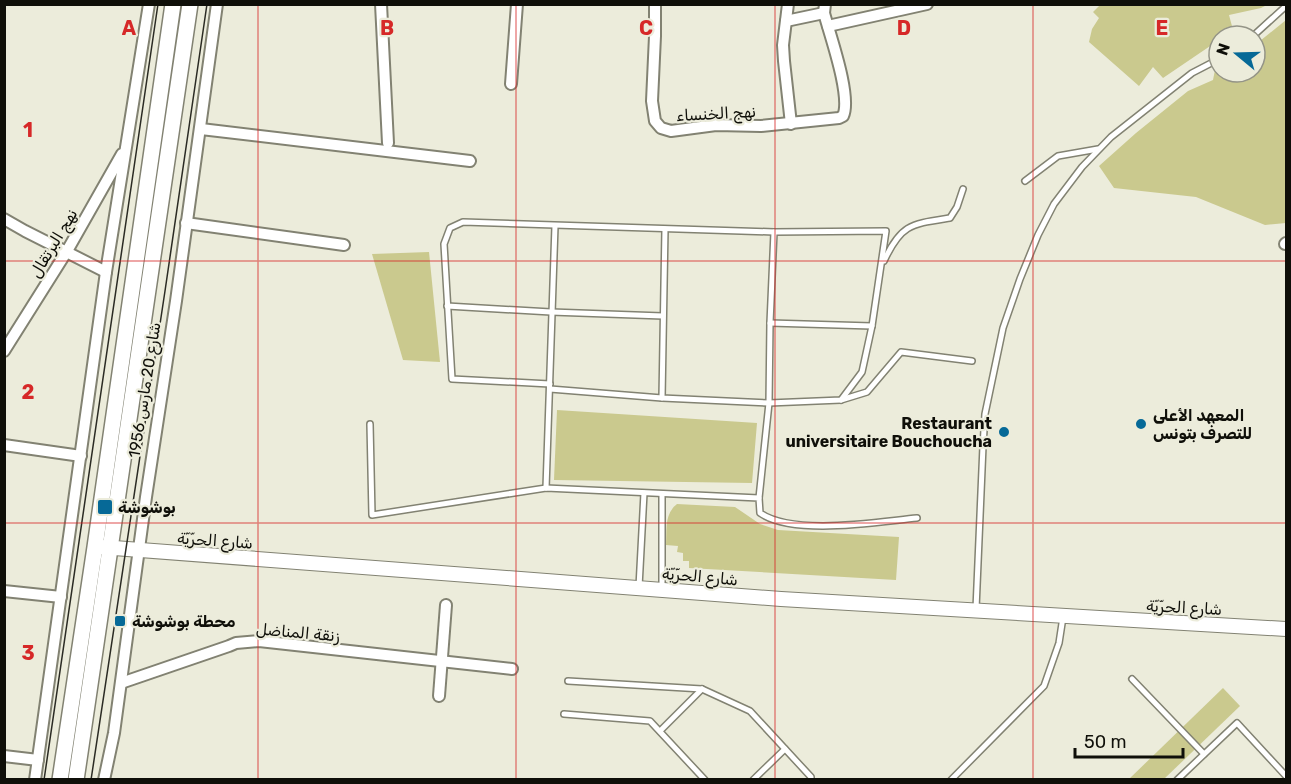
<svg xmlns="http://www.w3.org/2000/svg" width="1291" height="784" viewBox="0 0 1291 784" font-family="Rubik,'Noto Sans Arabic',sans-serif">
<style>
.green{fill:#cac98e}
.lines{fill:none;stroke-linecap:round;stroke-linejoin:round}
.service-casing{stroke:#828272;stroke-width:8}
.minor-casing{stroke:#828272;stroke-width:14}
.tertiary-casing{stroke:#828272;stroke-width:16}
.secondary-casing{stroke:#828272;stroke-width:18}
.service{stroke:#fff;stroke-width:5}
.minor{stroke:#fff;stroke-width:10}
.tertiary{stroke:#fff;stroke-width:14}
.secondary{stroke:#fff;stroke-width:15}
.tram{stroke:#2b2b24;stroke-width:1.5}
.grid{fill:none;stroke:#d62828;stroke-width:1.5;stroke-opacity:0.55}
.poi-dot{fill:#066997;stroke:#ececdb;stroke-width:2}
.labels{text-anchor:middle;stroke-width:4.5;stroke-linejoin:round;paint-order:stroke}
.street-label{font-size:16px;fill:#0f0f09;stroke:#ececdb}
.poi-label{font-size:16px;font-weight:bold;fill:#0f0f09;stroke:#ececdb;text-anchor:start}
.grid-label{font-size:20px;text-anchor:middle;font-weight:bold;fill:#d62828;stroke:#ececdb;stroke-width:4.5;stroke-linejoin:round;paint-order:stroke}
</style>
<rect width="100%" height="100%" fill="#ececdb"/>
<g class="green">
<polygon points="1100,5 1100,4 1267,5 1261,8 1229,15 1233,30 1225,36 1219,36 1219,40 1163,78 1153,67 1139,86 1089,42 1092,29 1099,18 1093,12"/>
<polygon points="1286,20 1286,223 1265,225 1196,197 1114,188 1099,166 1136,133 1188,91 1213,80 1215,70 1219,67 1219,72 1255,72 1255,45"/>
<polygon points="429,252 440,362 403,360 372,254"/>
<polygon points="557,410 757,423 752,483 554,480"/>
<path d="M677 504 735 507 760 524 778 530 899 537 896 580 689 568V561H683V553L677 552 678 546 666 545C667 530 664 514 677 504Z"/>
<polygon points="1223,688 1240,706 1164,779 1128,780"/>
</g>
<g class="lines">
<g class="service-casing">
<g id="service">
<polyline points="1253,36 1286,6"/>
<polyline points="1025,181 1058,156 1098,149"/>
<path d="M884 261C901 224 911 224 950 218L957 207 963 189"/>
<polyline points="447,306 551,312 663,316"/>
<polyline points="770,323 872,326"/>
<polyline points="550,384 452,379 444,244 450,228 463,222 774,232 886,231 872,326 862,372 841,400"/>
<polyline points="550,389 662,398 769,403 841,400 867,392 901,352 972,361"/>
<polyline points="662,398 665,229"/>
<path d="M370 424 372 515 546 488 759 498 760 513C794 536 876 522 917 518"/>
<polyline points="546,488 555,226"/>
<polyline points="759,498 769,403 770,323 774,232"/>
<polyline points="639,587 644,493"/>
<polyline points="662,588 662,494"/>
<polyline points="976,609 983,446 985,414 1003,328 1020,279 1038,235 1054,204 1082,167 1111,137 1192,73 1219,59"/>
<polyline points="1132,679 1204,754"/>
<polyline points="568,681 702,689 750,711 811,777 811,780"/>
<polyline points="564,714 650,721 705,780"/>
<polyline points="660,731 702,689"/>
<polyline points="753,780 785,749"/>
<polyline points="951,780 1044,686 1059,643 1063,617"/>
<polyline points="1177,780 1237,723 1286,776"/>
</g>
</g>
<g class="minor-casing">
<g id="minor">
<polyline points="381,4 388,143"/>
<path d="M655 4V36L652 101 655 121 661 128 671 131 716 125 761 126 839 118 843 116C852 97 830 35 824 13L825 4"/>
<polyline points="788,4 783,45 784,61 791,124"/>
<polyline points="786,21 824,13"/>
<polyline points="828,26 927,4"/>
<polyline points="511,84 517,4"/>
<polyline points="201,129 470,161"/>
<polyline points="4,219 25,231 106,272"/>
<polyline points="186,223 344,245"/>
<polyline points="1285,244 1286,243"/>
<polyline points="4,351 67,251 122,154"/>
<polyline points="4,445 81,456"/>
<polyline points="4,591 61,597"/>
<polyline points="121,683 229,646 236,643 259,641 512,669"/>
<polyline points="439,696 446,605"/>
<polyline points="4,756 38,760"/>
<polyline points="35,780 106,272 149,4"/>
<polyline points="104,780 114,733 146,497 176,301 217,4"/>
</g>
</g>
<g class="tertiary-casing">
<polyline id="tertiary" points="101,547 781,599 1286,629"/>
</g>
<g class="secondary-casing">
<g id="secondary">
<polyline points="60,780 95,547 173,4"/>
<polyline points="76,780 190,4"/>
</g>
</g>
<use href="#service" class="service"/>
<use href="#minor" class="minor"/>
<use href="#tertiary" class="tertiary"/>
<use href="#secondary" class="secondary"/>
<g class="tram">
<polyline points="44,780 158,4"/>
<polyline points="91,780 165,291 207,4"/>
</g>
</g>
<path class="grid" d="M258 4V780M516 4V780M775 4V780M1033 4V780M4 261H1286M4 523H1286"/>
<g class="poi-dot">
<circle cx="1141" cy="424" r="6"/>
<circle cx="1004" cy="432" r="6"/>
<rect x="97" y="499" width="16" height="16" rx="3"/>
<rect x="114" y="615" width="12" height="12" rx="3"/>
</g>
<g class="labels">
<g class="street-label">
<text transform="translate(716 113) rotate(-3)" y="6">نهج الخنساء</text>
<text transform="translate(53 243) rotate(-59)" y="6">نهج البرتقال</text>
<text transform="translate(144 390) rotate(-81)" y="6">شارع 20 مارس 1956</text>
<text transform="translate(215 540) rotate(4)" y="6">شارع الحرّيّة</text>
<text transform="translate(700 576) rotate(5)" y="6">شارع الحرّيّة</text>
<text transform="translate(1184 607) rotate(3)" y="6">شارع الحرّيّة</text>
<text transform="translate(298 632) rotate(5)" y="6">زنقة المناضل</text>
</g>
<g class="poi-label">
<text x="1153" y="421">المعهد الأعلى<tspan x="1153" dy="18">للتصرف بتونس</tspan></text>
<text x="992" y="429" text-anchor="end">Restaurant<tspan x="992" dy="18">universitaire Bouchoucha</tspan></text>
<text x="118" y="513">بوشوشة</text>
<text x="132" y="627">محطة بوشوشة</text>
</g>
</g>
<g class="grid-label">
<text x="129" y="35">A</text>
<text x="387" y="35">B</text>
<text x="646" y="35">C</text>
<text x="904" y="35">D</text>
<text x="1162" y="35">E</text>
<text x="28" y="137">1</text>
<text x="28" y="399">2</text>
<text x="28" y="660">3</text>
</g>
<rect width="1291" height="784" fill="none" stroke="#0f0f09" stroke-width="12"/>
<g transform="translate(1237 54) rotate(289)"><circle r="28" fill="#ececdb" stroke="#949487" stroke-width="1.5"/>
<path d="M0-4.5L10 22L0 15L-10 22Z" fill="#066997"/>
<text y="-9" font-size="16" font-weight="bold" text-anchor="middle" fill="#0f0f09">N</text>
</g>
<path d="M1075 748v9h108v-9" fill="none" stroke="#0f0f09" stroke-width="3"/>
<text x="1084" y="748" font-size="18" fill="#0f0f09" stroke="#ececdb" stroke-width="4.5" paint-order="stroke">50 m</text>
</svg>
